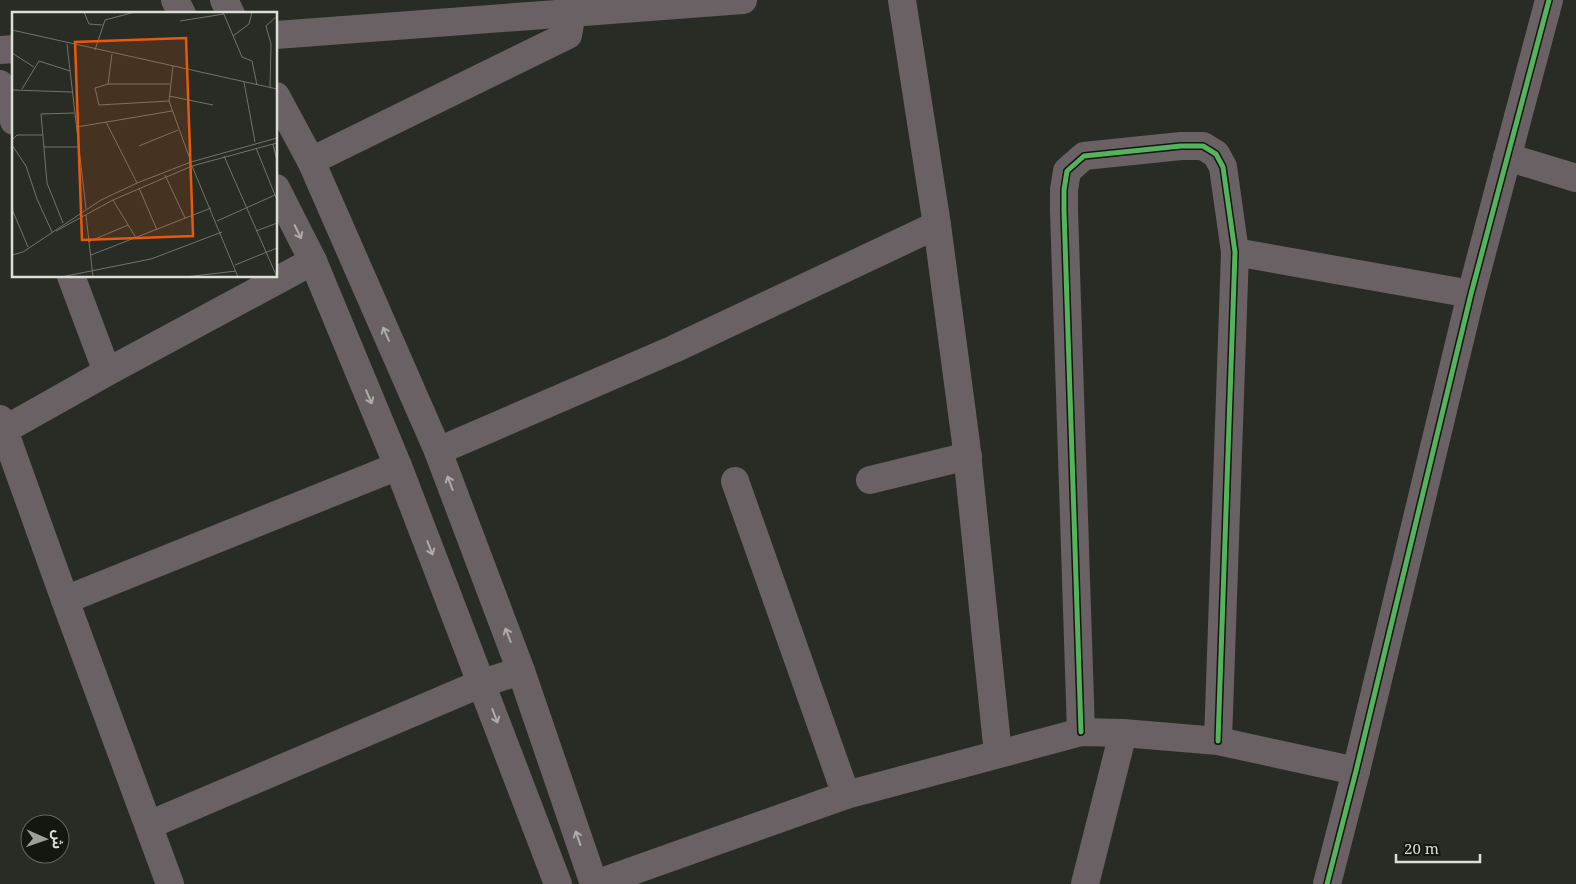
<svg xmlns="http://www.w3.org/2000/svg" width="1576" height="884" viewBox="0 0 1576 884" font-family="'Noto Serif','Noto Sans Arabic',serif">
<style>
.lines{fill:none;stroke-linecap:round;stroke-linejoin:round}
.minor{stroke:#696164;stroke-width:28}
.cycleway-casing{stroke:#141610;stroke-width:8}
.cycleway{stroke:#56b35d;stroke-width:5}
.oneway{stroke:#aeada8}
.inset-road{fill:none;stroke:#71746b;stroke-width:1}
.view{fill:#e8590c;fill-opacity:0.15;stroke:#e8590c;stroke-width:2.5}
.inset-edge{fill:none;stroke:#dcdfd6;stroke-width:2.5}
</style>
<rect width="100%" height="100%" fill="#292c24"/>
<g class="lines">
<g class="minor">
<polyline points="175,0 182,14"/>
<polyline points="224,0 231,14"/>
<polyline points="902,0 937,225 966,443 998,754"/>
<polyline points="276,35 743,0"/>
<polyline points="0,50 14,49"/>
<polyline points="0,84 14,121"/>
<polyline points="276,96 311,161 438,451 521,671 594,884"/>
<polyline points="1507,157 1576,178"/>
<polyline points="311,161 568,35 572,13"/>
<polyline points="276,188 313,261 398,466 558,884"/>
<polyline points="1235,252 1471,294"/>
<polyline points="71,276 107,372"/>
<polyline points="0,419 65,600 170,884"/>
<polyline points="4,430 107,372 313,261"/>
<polyline points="438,451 674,349 937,225"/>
<polyline points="870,480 968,456"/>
<polyline points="735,481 846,795"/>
<polyline points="65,600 398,466"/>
<polyline points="1081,732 1064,210 1064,190 1067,171 1084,156 1181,146 1203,146 1216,154 1223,167 1235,252 1218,741"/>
<polyline points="149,825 482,683 521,671"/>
<polyline points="596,884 846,795 1081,732 1123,733 1218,741 1356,771"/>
<polyline points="1085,884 1123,733"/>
<polyline points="1327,884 1356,771 1471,294 1549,0"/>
</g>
<g class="cycleway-casing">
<g id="cycleway">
<polyline points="1081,732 1064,210 1064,190 1067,171 1084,156 1181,146 1203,146 1216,154 1223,167 1235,252 1218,741"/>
<polyline points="1327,884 1356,771 1471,294 1549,0"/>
</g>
</g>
<use href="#cycleway" class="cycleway"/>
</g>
<defs><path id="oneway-shaft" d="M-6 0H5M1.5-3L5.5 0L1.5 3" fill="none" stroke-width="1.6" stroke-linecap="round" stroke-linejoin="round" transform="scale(1.25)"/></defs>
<g class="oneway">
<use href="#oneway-shaft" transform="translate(298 232) rotate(64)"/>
<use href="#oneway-shaft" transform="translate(386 334) rotate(-114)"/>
<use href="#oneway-shaft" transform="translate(369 397) rotate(67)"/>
<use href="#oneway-shaft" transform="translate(450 483) rotate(-111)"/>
<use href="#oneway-shaft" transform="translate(430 548) rotate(69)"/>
<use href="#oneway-shaft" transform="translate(508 635) rotate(-111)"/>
<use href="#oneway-shaft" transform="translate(495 716) rotate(69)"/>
<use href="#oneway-shaft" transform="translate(578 838) rotate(-109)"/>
</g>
<g transform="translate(12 12)">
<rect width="265" height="265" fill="#292c24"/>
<path class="inset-road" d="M72 0 77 12 90 13M211 0 230 45 240 49 245 73M168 9 212 2M0 18 265 77M221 24 237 12 240 0M55 32 74 197M83 38 93 8 123 0M0 41 22 55M161 54 157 89 179 150M232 70 243 130M96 72 100 42M258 75 259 32 254 14 265 4M10 77 27 49 58 59M0 78 60 80M157 84 201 93M157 89 87 93 83 76 96 72H158M94 110 125 171M65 115 160 99M0 128 5 123H31M261 132 265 149M0 133 14 154 25 187 40 220M127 134 166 118M32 135H67M244 136 265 188M212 144 265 265M180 154 226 265M153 163 173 206M127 176 145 218M101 188 124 226M0 197 16 235M74 203 81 265M205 209 263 183M51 211 35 171 29 102 62 101M44 219 101 188 180 154 265 131M244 219 265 211M76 230 116 213M0 243 11 240 89 188 125 171 179 150 265 126M79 243 199 196M223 253 265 236M49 265 139 247 210 220M173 265 224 259"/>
<path class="view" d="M174 26 181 224 70 228 63 30Z"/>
<rect width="265" height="265" class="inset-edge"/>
</g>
<g transform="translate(45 839) rotate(92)"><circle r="24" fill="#141610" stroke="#64665f"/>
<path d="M0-4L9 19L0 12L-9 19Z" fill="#9da098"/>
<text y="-8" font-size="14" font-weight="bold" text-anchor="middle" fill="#dcdfd6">ش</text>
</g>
<path d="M1396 854v8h84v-8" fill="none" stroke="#dcdfd6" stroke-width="2.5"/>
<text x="1404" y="854" font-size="15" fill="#dcdfd6" stroke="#141610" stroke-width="4" paint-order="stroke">20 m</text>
</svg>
